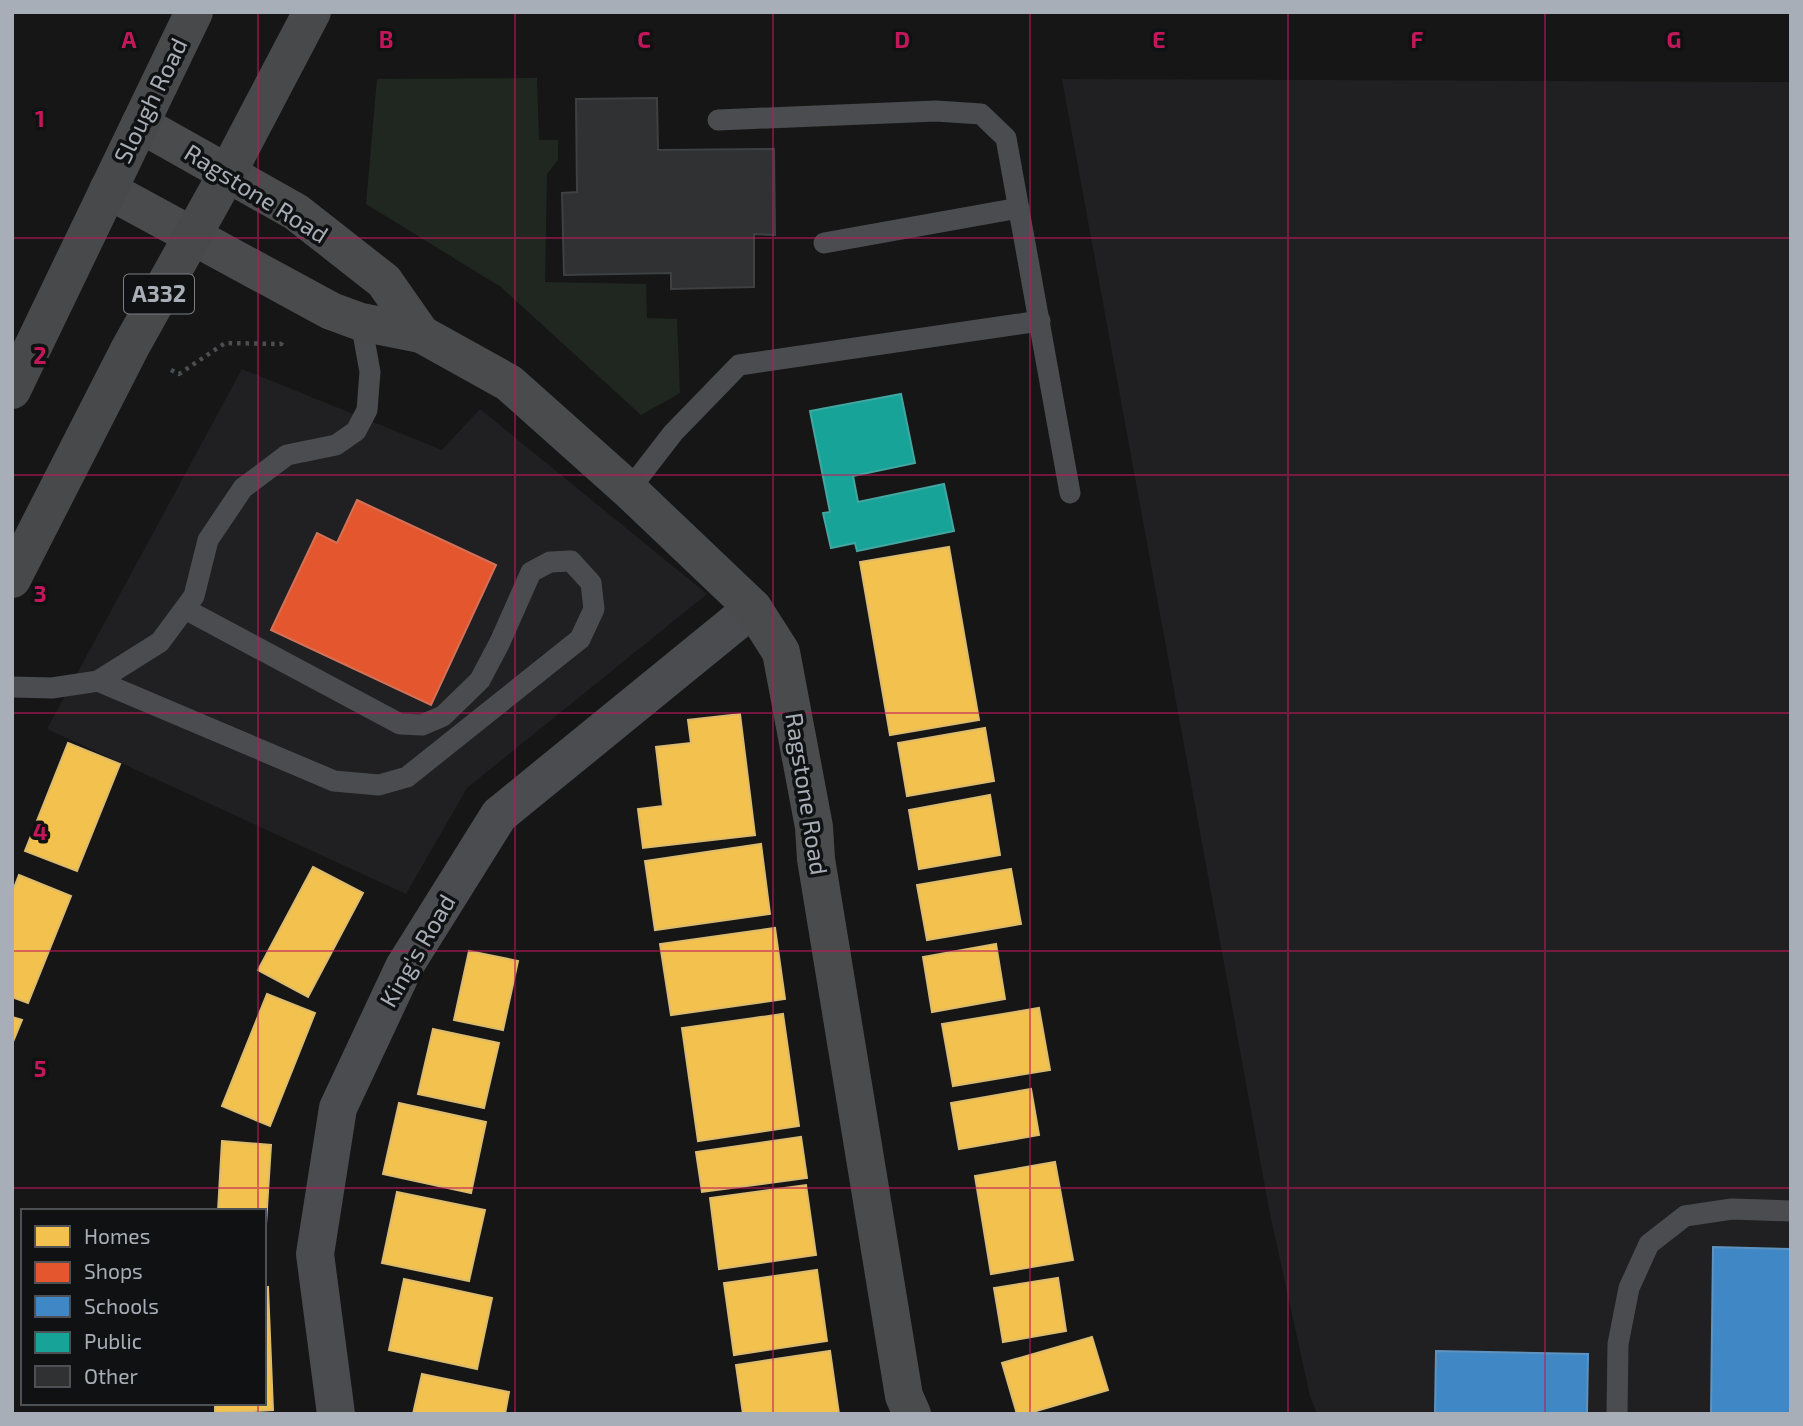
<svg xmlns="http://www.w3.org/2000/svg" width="1803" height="1426" viewBox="0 0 1803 1426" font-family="'Exo 2',sans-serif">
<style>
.built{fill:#202022}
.green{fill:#202720}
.homes{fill:#f2c14e;stroke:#dcbb6e;stroke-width:2}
.shops{fill:#e4572e;stroke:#d27157;stroke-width:2}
.schools{fill:#3f88c5;stroke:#5e93c1;stroke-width:2}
.public{fill:#17a398;stroke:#42a6a1;stroke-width:2}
.building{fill:#303132;stroke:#3e4042;stroke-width:2}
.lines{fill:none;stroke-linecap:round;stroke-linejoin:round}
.path{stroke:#4c4e51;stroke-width:4.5;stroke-dasharray:3.5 5;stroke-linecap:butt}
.lane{stroke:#4b4c4f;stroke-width:21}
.street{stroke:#4b4c4f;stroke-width:38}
.secondary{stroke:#4a4b4d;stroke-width:38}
.primary{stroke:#48494b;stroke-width:38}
.grid{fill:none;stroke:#c2185b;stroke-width:2;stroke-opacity:0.55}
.labels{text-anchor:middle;stroke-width:7;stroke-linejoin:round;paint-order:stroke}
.shield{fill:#101112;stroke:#7a7f86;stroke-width:2}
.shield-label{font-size:23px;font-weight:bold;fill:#a8aeb7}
.street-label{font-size:24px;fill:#a8aeb7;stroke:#101112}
.grid-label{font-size:23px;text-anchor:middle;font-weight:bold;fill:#c2185b;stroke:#101112;stroke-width:7;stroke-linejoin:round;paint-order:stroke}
</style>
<rect width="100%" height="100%" fill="#161616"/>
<g class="built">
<polygon points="1062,79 1791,82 1791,1414 1317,1414 1310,1396 1270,1214"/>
<polygon points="242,369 442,450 480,409 707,594 467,788 406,894 47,729"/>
</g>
<polygon class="green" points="537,78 539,140 558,140 558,160 547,174 545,282 646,284 647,318 677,319 680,393 641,415 501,287 366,204 377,79"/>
<g class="homes">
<polygon points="949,547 979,720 890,735 860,562"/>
<polygon points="740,714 755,835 643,848 638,809 663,806 656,747 691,743 688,720"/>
<polygon points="985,728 994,781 907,796 898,743"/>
<polygon points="68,743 120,764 77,871 25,851"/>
<polygon points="990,795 1000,855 919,869 909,810"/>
<polygon points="761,844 770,914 655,930 645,861"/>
<polygon points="313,867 363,893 308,997 258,970"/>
<polygon points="1011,869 1021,924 927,940 917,885"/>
<polygon points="19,875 71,896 28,1003 12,997 12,893"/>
<polygon points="775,928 785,999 671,1015 660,944"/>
<polygon points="996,944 1005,999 932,1012 923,957"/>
<polygon points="469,951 518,961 503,1030 454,1020"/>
<polygon points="267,994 315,1013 270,1126 222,1106"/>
<polygon points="1039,1008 1050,1070 953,1086 942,1024"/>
<polygon points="783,1014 799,1126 698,1141 682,1028"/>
<polygon points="12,1017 22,1020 12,1044"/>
<polygon points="433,1029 499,1043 484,1108 418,1094"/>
<polygon points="1031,1089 1039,1135 959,1149 951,1103"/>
<polygon points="399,1103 486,1122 471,1193 383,1174"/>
<polygon points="801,1137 807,1178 702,1192 696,1152"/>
<polygon points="222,1141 271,1145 264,1255 264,1211 218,1211"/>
<polygon points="1055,1162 1073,1260 991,1274 975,1176"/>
<polygon points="806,1185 816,1255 719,1269 710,1198"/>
<polygon points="397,1192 485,1210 469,1281 382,1263"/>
<polygon points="817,1270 827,1341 734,1355 724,1283"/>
<polygon points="1058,1278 1066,1331 1003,1342 994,1288"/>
<polygon points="404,1279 492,1298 477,1369 389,1350"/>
<polygon points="268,1287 273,1410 215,1413 215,1403 264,1403 264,1288"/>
<polygon points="1092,1337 1108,1390 1026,1414 1017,1414 1002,1363"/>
<polygon points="830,1351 839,1414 743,1414 736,1365"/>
<polygon points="422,1374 509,1392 505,1414 413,1414"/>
</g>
<polygon class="shops" points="357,500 496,565 431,705 271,630 317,533 337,543"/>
<g class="schools">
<polygon points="1713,1247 1791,1249 1791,1414 1711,1414"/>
<polygon points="1436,1351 1588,1354 1587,1414 1435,1414"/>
</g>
<polygon class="public" points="901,394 915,463 853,476 858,502 944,484 954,531 857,551 855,543 831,548 823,513 830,512 810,411"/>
<polygon class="building" points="657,98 658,150 774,149 775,235 754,234 754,287 671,289 671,273 564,275 562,193 577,192 576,99"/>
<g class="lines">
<polyline class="path" points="171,370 179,374 225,343 281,344 284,338"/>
<g class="lane">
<polyline points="718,120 936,111 981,114 1006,138 1070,493"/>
<polyline points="824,243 1019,208"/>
<polyline points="629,490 673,433 739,365 1040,321"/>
<polyline points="98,681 334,781 379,785 407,777 580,639 594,609 591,583 571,561 550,562 531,572 500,642 480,680 443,716 422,725 400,724 185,609"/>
<polyline points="12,687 52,688 98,681 160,642 194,596 208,540 243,488 287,455 336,445 356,431 367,410 370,372 361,322"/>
<polyline points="1617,1414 1618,1344 1629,1288 1649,1244 1685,1216 1732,1209 1791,1211"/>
</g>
<polyline class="street" points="336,1414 315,1254 338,1108 404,967 499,815 753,608"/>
<g class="secondary">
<polyline points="140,124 296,212 384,281 421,334"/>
<polyline points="108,190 331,311 361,322 421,334 509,383 629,490 753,608 781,652 814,827 816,859 904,1396 912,1414"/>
</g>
<g class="primary">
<polyline points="12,390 194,12"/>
<polyline points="12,579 130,348 228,172 312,12"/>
</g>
</g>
<path class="grid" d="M258 12V1211M515 12V1414M773 12V1414M1030 12V1414M1288 12V1414M1545 12V1414M12 238H1791M12 475H1791M12 713H1791M12 951H1791M12 1188H1791M258 1403V1414"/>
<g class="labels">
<rect class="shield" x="124" y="274.5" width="70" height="39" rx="5"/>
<g class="shield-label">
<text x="159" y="302">A332</text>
</g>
<g class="street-label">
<text transform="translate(151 101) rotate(-64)" y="8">Slough Road</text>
<text transform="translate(256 194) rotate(32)" y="8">Ragstone Road</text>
<text transform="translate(806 794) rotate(81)" y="8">Ragstone Road</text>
<text transform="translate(418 951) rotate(-60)" y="8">King's Road</text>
</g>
</g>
<g class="grid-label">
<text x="129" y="48">A</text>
<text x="386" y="48">B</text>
<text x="644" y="48">C</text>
<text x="902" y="48">D</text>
<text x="1159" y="48">E</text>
<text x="1417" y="48">F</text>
<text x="1674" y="48">G</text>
<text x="40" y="127">1</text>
<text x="40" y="364">2</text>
<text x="40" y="602">3</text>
<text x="40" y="840">4</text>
<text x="40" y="1077">5</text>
</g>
<rect width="1803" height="1426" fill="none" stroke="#a8aeb7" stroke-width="28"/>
<rect x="21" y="1209" width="245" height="196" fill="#101112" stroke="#4d5054" stroke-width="2"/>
<rect x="35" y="1226" width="35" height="21" fill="#f2c14e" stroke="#4d5054" stroke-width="2"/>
<text x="84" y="1244" font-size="21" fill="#a8aeb7">Homes</text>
<rect x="35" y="1262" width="35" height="21" fill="#e4572e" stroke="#4d5054" stroke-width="2"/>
<text x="84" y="1279" font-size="21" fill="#a8aeb7">Shops</text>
<rect x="35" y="1296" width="35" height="21" fill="#3f88c5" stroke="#4d5054" stroke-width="2"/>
<text x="84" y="1314" font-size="21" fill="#a8aeb7">Schools</text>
<rect x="35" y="1332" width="35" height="21" fill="#17a398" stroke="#4d5054" stroke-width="2"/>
<text x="84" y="1349" font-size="21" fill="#a8aeb7">Public</text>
<rect x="35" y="1366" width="35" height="21" fill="#303132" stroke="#4d5054" stroke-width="2"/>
<text x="84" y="1384" font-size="21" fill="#a8aeb7">Other</text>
</svg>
